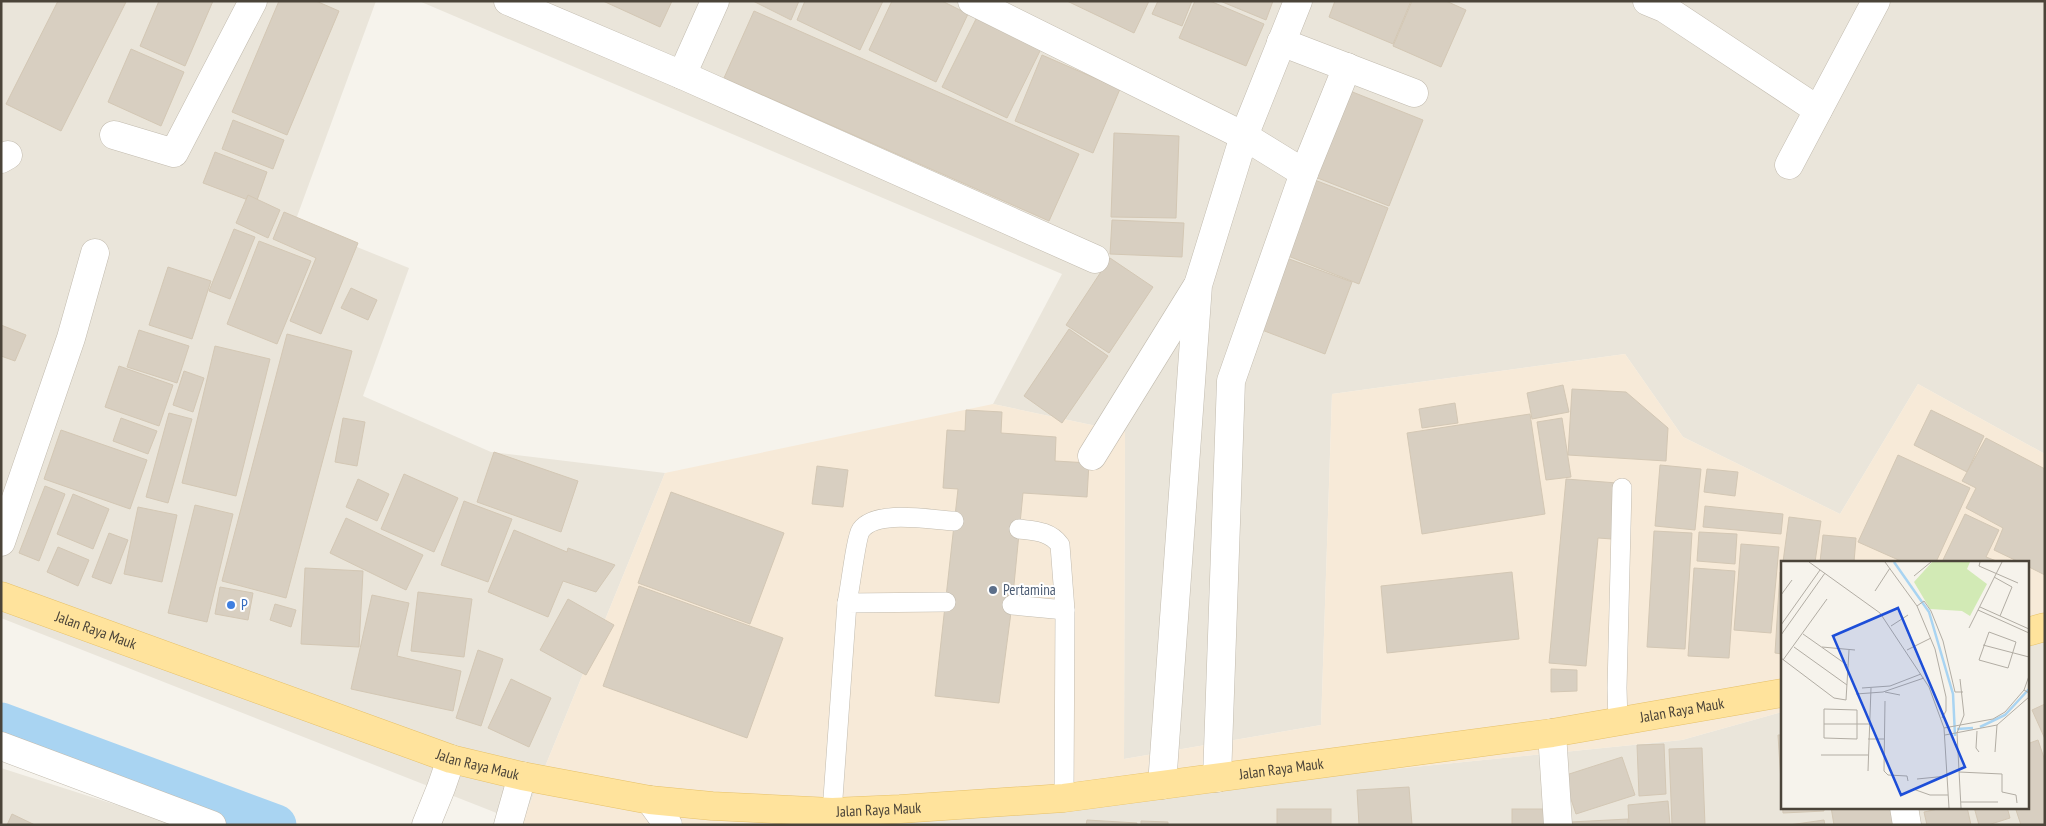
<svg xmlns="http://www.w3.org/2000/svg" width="2046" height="826" viewBox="0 0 2046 826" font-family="'PT Sans Narrow',sans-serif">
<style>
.residential{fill:#eae5da}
.commercial{fill:#f7ead8}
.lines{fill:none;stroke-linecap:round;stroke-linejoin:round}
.canal{stroke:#a9d4f2;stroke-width:41}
.building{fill:#d8cfc1;stroke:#d3c7b4}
.service-casing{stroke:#c2bbae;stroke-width:20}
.minor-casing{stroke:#c2bbae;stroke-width:29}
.primary-casing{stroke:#e6c16a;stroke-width:29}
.service{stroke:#fff;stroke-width:19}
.minor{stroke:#fff;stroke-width:28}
.primary{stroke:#ffe39c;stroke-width:28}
.service-dot{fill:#5c6f8a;stroke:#fff;stroke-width:2}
.shop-dot{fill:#3f7fe0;stroke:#fff;stroke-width:2}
.labels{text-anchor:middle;stroke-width:4;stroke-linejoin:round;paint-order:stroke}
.service-label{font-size:15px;fill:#4e5e75;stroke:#fff;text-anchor:start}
.shop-label{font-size:15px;fill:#366cbe;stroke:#fff;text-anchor:start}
.street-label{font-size:15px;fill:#4b4439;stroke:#fff}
.inset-river{fill:none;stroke:#a9d4f2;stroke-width:2.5}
.inset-road{fill:none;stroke:#b2ada4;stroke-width:1}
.view{fill:#1d4ed8;fill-opacity:0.15;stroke:#1d4ed8;stroke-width:2.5}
.inset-edge{fill:none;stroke:#4b4439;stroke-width:2.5}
</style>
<rect width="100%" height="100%" fill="#f6f3ec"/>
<g class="residential">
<polygon points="1,1 376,1 295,222 409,268 363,396 491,452 665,473 522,823 1,618"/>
<polygon points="419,1 2045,1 2045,454 1918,384 1840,514 1683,437 1625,354 1332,394 1321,725 1124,759 1125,432 993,404 1062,274"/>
<polygon points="2045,630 2045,825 838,825 1682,740 1782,712 1782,807 2027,807 2027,637"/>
<polygon points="1,768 179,825 1,825"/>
</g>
<polygon class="commercial" points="1625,354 1683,437 1840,514 1918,384 2045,454 2045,630 2027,637 2027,562 1782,562 1782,712 1682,740 838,825 531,825 522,823 665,473 993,404 1125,432 1124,759 1321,725 1332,394"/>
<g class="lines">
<polyline class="canal" points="1,723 276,825"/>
</g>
<g class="building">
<polygon points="58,1 126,2 61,131 6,104"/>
<polygon points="159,1 213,1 185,66 140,46"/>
<polygon points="279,1 316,1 339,11 287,135 232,112"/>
<polygon points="603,1 672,1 660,27"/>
<polygon points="753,1 799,1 791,20"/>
<polygon points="805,1 883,1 860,50 797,20"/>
<polygon points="892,1 942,1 968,14 936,82 869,50"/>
<polygon points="1067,1 1149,1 1134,33"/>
<polygon points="1158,1 1192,1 1182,26 1152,14"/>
<polygon points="1195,1 1210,1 1264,24 1246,66 1179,38"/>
<polygon points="1220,1 1273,1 1266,20"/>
<polygon points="1335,1 1411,1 1393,44 1329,17"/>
<polygon points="1412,1 1446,1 1466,10 1441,67 1393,46"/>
<polygon points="754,11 1079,154 1049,221 724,78"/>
<polygon points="977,17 1041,49 1007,118 942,87"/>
<polygon points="131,49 184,72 161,126 108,102"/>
<polygon points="1042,55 1120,89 1093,153 1015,121"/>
<polygon points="1350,91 1423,120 1389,206 1315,177"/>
<polygon points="233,120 284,140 273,169 222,149"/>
<polygon points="1114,133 1179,136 1176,218 1111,217"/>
<polygon points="215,152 267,172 256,203 203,183"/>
<polygon points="1312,179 1388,208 1359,284 1283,254"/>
<polygon points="248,195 280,210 268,238 236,223"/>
<polygon points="284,212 358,243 321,334 290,321 316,258 273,239"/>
<polygon points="1112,220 1184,223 1182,257 1110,254"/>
<polygon points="234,229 255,237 230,299 209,291"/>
<polygon points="259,241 311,261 277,344 227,324"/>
<polygon points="1281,256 1352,282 1325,354 1254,327"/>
<polygon points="1110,258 1153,287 1109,353 1066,325"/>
<polygon points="168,267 211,281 192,339 149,325"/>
<polygon points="351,288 377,300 368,320 341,308"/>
<polygon points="1,325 26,335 15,361 1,356"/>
<polygon points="1069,329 1108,356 1062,423 1024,396"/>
<polygon points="139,330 189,346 177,383 127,367"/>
<polygon points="287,334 352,351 286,598 222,581"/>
<polygon points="215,346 270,359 236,496 182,483"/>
<polygon points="119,366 173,385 159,426 105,407"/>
<polygon points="184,371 204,378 193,412 173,405"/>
<polygon points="1563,385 1569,412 1532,419 1527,393"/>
<polygon points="1572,389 1626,392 1668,428 1666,461 1568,455"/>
<polygon points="1455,403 1458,423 1422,428 1419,409"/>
<polygon points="966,410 1002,412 1001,433 1056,437 1055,461 1089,463 1087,497 1023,493 1012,605 999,703 935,696 958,489 943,488 947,430 965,431"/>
<polygon points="1931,410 1984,436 1967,472 1914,445"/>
<polygon points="169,413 192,419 168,503 146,497"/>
<polygon points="1530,414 1545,514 1422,534 1407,433"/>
<polygon points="121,418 157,431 148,454 113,441"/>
<polygon points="343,418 365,422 357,466 335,462"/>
<polygon points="1562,418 1571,477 1546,480 1537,422"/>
<polygon points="61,430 147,460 130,509 44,479"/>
<polygon points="1986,438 2045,469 2045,575 2027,566 2027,562 2019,562 1994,550 2003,528 1966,508 1976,488 1962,481"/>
<polygon points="494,452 578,481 561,532 477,502"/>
<polygon points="1898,455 1970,488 1936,562 1903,562 1858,542"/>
<polygon points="1660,465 1701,469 1695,530 1655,526"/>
<polygon points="817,466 848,470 843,507 812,504"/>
<polygon points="1707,469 1738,472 1735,496 1704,492"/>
<polygon points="404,474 458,498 434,552 381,529"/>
<polygon points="358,479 389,494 377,521 346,507"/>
<polygon points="1566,479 1617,483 1612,539 1598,538 1586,666 1549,663"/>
<polygon points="45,486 65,494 39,561 19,553"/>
<polygon points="671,492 784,533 750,624 638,583"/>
<polygon points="73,494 109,509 93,549 57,534"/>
<polygon points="464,501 512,519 488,582 441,565"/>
<polygon points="195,505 233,514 207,622 168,613"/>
<polygon points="1705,506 1783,514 1781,534 1703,527"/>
<polygon points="138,507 177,515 162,582 124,574"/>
<polygon points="1965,514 1999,530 1986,557 1999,562 1942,562"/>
<polygon points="1789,517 1821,521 1815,562 1783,562"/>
<polygon points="346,518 423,555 406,590 330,553"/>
<polygon points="514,530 567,552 568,548 615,565 596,592 563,581 548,617 488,592"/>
<polygon points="1654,531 1692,533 1685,649 1647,647"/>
<polygon points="1699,532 1737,534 1735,564 1697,561"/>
<polygon points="109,533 128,540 111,584 92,577"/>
<polygon points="1823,535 1856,538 1854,562 1820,562"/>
<polygon points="1741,544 1779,547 1771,633 1734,630"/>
<polygon points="58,547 89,560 78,586 47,572"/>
<polygon points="305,568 363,571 359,647 301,644"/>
<polygon points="1694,568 1735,571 1729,658 1688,656"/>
<polygon points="1512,572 1519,639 1387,653 1381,586"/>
<polygon points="1780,572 1782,572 1782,654 1775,653"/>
<polygon points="639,586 783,638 747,738 603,686"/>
<polygon points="220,587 253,593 248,620 215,614"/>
<polygon points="418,592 472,599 464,657 411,651"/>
<polygon points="372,595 409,603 397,656 461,671 453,711 351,689"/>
<polygon points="568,599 614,625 586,675 540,650"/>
<polygon points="275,604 296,610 291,627 270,620"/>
<polygon points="478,650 503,659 481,726 456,718"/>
<polygon points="1551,669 1577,670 1577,691 1551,692"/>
<polygon points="511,679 551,698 529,747 488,728"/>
<polygon points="2045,704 2045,739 2032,710"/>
<polygon points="1778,735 1782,735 1782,807 1824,807 1824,811 1783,813"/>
<polygon points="2038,740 2045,761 2045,825 2021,825 2015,807 2027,807 2027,744"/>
<polygon points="1664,744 1666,794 1639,796 1637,745"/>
<polygon points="1702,748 1705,825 1672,825 1669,749"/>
<polygon points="1622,757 1635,795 1576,814 1563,776"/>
<polygon points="1409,787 1412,825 1359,825 1357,790"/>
<polygon points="1668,801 1670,825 1629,825 1628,805"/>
<polygon points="1831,807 1891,807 1894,825 1834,825"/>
<polygon points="1947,807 1967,807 1971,825 1927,825 1924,812"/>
<polygon points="1974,807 2007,807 2010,818 1988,825 1979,825"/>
<rect x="1277" y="809" width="54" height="16"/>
<rect x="1512" y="809" width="43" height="16"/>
<polygon points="12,814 35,825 7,825"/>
<polygon points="1628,819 1628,825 1571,825 1571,822"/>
<polygon points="1087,820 1137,823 1137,825 1086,825"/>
<polygon points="1824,820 1825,825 1789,825"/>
<polygon points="1141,821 1168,822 1168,825 1141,825"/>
</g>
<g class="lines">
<g class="service-casing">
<g id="service">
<path d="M1019 529C1035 531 1050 531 1060 545L1065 610"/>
<path d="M847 603C850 590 856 537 861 530 876 509 931 520 954 521"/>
<polyline points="1012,605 1065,610 1064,798"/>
<polyline points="1618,723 1617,688 1622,488"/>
<polyline points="832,812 847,603 946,602"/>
</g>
</g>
<g class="minor-casing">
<g id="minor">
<polyline points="508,1 682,75 1095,259"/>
<polyline points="972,1 1244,136 1304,173"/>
<polyline points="1647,1 1664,8 1818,110"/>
<polyline points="1281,42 1414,93"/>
<polyline points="682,75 715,1"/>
<polyline points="114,135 174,153 253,1"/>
<polyline points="1,159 8,155"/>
<polyline points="1789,165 1876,1"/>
<polyline points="1092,456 1196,288"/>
<polyline points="1,542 71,338 95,253"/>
<polyline points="1552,733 1558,825"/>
<polyline points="1,746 212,825"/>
<polyline points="1217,778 1231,381 1304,173 1347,67"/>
<polyline points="1162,785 1198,285 1244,136 1298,1"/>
<polyline points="650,800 668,825"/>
<polyline points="1904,807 1907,825"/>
<polyline points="426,825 441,788 451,759"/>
<polyline points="508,825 522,776"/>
</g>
</g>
<g class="primary-casing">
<g id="primary">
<path id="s1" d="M1 596 451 759 522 776 650 800 712 806 832 812 900 809 1064 798 1552 733 1782 693"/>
<polyline points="2027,632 2045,627"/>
</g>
</g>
<use href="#service" class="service"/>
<use href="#minor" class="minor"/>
<use href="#primary" class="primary"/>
</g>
<circle class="service-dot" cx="993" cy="590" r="5"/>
<circle class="shop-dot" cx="231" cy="605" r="5"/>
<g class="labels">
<g class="service-label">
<text x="1003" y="595">Pertamina</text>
</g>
<g class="shop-label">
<text x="241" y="610">P</text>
</g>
<g class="street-label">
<text dy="5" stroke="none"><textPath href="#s1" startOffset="101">Jalan Raya Mauk</textPath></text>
<text dy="5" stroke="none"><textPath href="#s1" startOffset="1721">Jalan Raya Mauk</textPath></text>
<text dy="5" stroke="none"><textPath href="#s1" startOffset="506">Jalan Raya Mauk</textPath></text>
<text dy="5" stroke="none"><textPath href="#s1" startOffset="1316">Jalan Raya Mauk</textPath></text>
<text dy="5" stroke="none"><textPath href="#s1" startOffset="911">Jalan Raya Mauk</textPath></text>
</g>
</g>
<g transform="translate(1781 561)">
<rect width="248" height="248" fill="#f6f3ec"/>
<path d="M151 1H189L186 8 206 23 189 55 181 50 149 48 133 21Z" fill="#d2eab5"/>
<path class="inset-river" d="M113 1 148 51 172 133 174 175M199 166 224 154 248 128M176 168 192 167"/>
<path class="inset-road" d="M28 1 99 52 148 126 163 167 168 247M104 1 136 45 154 88 165 136V150L161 157M199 1 198 5 237 22M133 15 150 1M213 16 231 26 219 55M94 30 109 7M0 34 11 19M136 45 143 40 150 50 162 80 174 131H182M199 46 248 68M197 49 248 72M0 64 39 9M110 65 127 54M188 67 221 1M208 71 235 81 227 107 198 99ZM22 73 66 104M0 74 44 12M202 84 248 96M13 86 66 124M41 86 74 89M126 89 150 77M0 97 53 137 65 139 68 89M2 99 46 38M248 115 243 129 248 132M179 118 183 154 176 172 180 247M81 127 109 125 140 113M104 131 119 134M75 133 102 131 143 117M104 140 103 210 107 214 126 215 127 220M43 148 76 149V178L43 177ZM43 163H88M163 167 212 158 224 151 243 129M196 170 195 187 198 191M164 174 216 164 248 136M87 178H103M214 191 216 164M40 194H87M87 210 90 127M178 211 221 213V231L235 234 236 242M136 218 166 215M132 228 149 234H167M180 241H217"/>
<path class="view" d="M117 47 184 206 120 234 52 75Z"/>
<rect width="248" height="248" class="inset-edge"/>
</g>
<rect width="2046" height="826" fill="none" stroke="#4b4439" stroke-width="5"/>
</svg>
